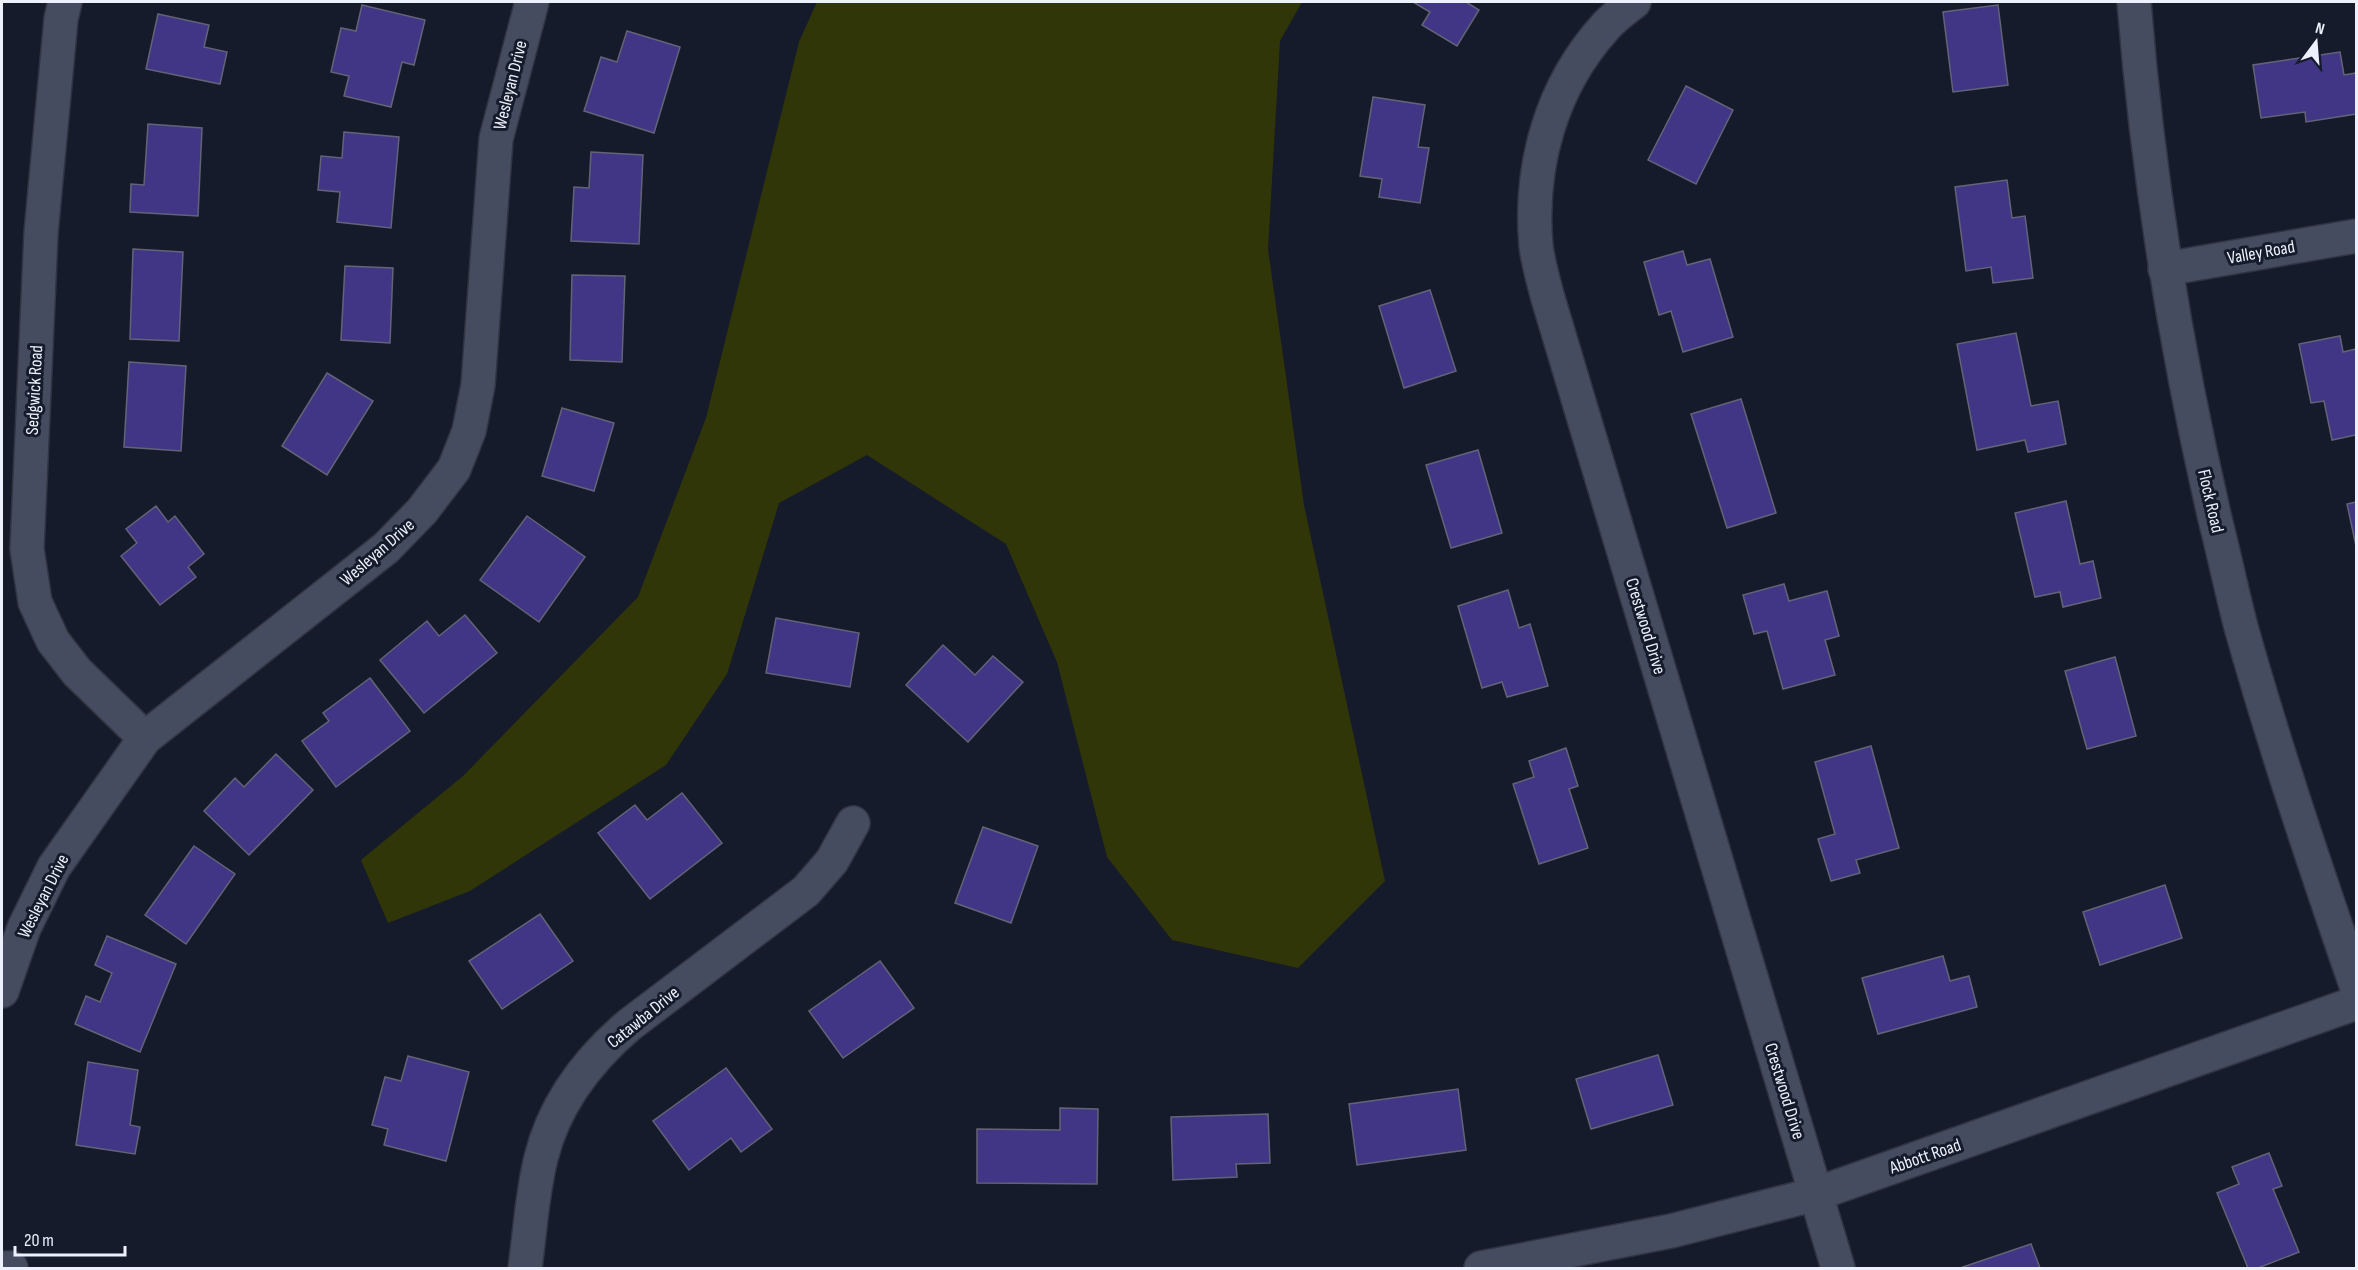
<svg xmlns="http://www.w3.org/2000/svg" width="2358" height="1270" viewBox="0 0 2358 1270" font-family="'Sofia Sans Condensed',sans-serif">
<style>
.green{fill:#303608}
.building{fill:#413585;stroke:#636378;stroke-width:1.5}
.lines{fill:none;stroke-linecap:round;stroke-linejoin:round}
.street-casing{stroke:#323442;stroke-width:36}
.street{stroke:#464c60;stroke-width:33}
.labels{text-anchor:middle;stroke-width:6;stroke-linejoin:round;paint-order:stroke}
.street-label{font-size:18px;fill:#edf1fd;stroke:#161b2b}
</style>
<rect width="100%" height="100%" fill="#161b2b"/>
<polygon class="green" points="817,2 1302,2 1280,41 1268,249 1304,505 1385,881 1298,968 1172,940 1107,857 1057,662 1006,544 867,455 779,503 727,674 666,765 470,891 388,923 361,860 463,776 638,597 706,418 799,42"/>
<g class="building">
<polygon points="1413,2 1466,2 1479,10 1457,46 1422,25 1430,12"/>
<polygon points="362,5 425,20 414,65 402,62 391,107 344,96 349,76 331,72 341,28 356,31"/>
<polygon points="1998,5 2008,85 1953,92 1943,12"/>
<polygon points="158,14 209,25 204,47 227,52 220,84 146,69"/>
<polygon points="627,31 680,47 654,133 584,111 601,57 617,62"/>
<polygon points="2340,52 2344,75 2356,73 2356,114 2306,122 2305,112 2261,118 2253,65"/>
<polygon points="1686,86 1733,110 1696,184 1648,160"/>
<polygon points="1373,97 1425,105 1418,147 1429,148 1420,203 1379,197 1382,179 1360,176"/>
<polygon points="148,124 202,128 198,216 130,212 131,184 144,185"/>
<polygon points="344,132 399,137 391,228 337,222 340,192 318,190 321,156 342,158"/>
<polygon points="591,152 643,155 639,244 571,241 574,187 589,188"/>
<polygon points="2007,180 2012,218 2025,216 2033,278 1993,283 1991,267 1966,271 1955,187"/>
<polygon points="133,249 183,252 179,341 130,339"/>
<polygon points="1683,251 1687,265 1710,259 1733,337 1683,352 1671,311 1659,315 1644,262"/>
<polygon points="345,266 393,268 390,343 341,340"/>
<polygon points="572,275 625,276 622,362 570,360"/>
<polygon points="1430,290 1456,371 1404,388 1379,306"/>
<polygon points="2016,333 2031,406 2058,401 2066,444 2028,452 2025,440 1977,450 1957,344"/>
<polygon points="2340,336 2343,352 2356,349 2356,435 2332,440 2324,401 2311,403 2299,344"/>
<polygon points="129,362 186,366 181,451 124,447"/>
<polygon points="327,373 373,401 327,475 282,446"/>
<polygon points="1741,399 1776,513 1727,528 1691,414"/>
<polygon points="562,408 614,423 594,491 542,476"/>
<polygon points="1478,450 1502,533 1451,548 1426,465"/>
<polygon points="2066,501 2080,564 2093,561 2101,598 2063,607 2060,592 2035,597 2015,513"/>
<polygon points="2356,502 2356,546 2347,504"/>
<polygon points="156,506 168,522 175,516 204,554 188,567 196,577 160,605 121,556 137,543 126,529"/>
<polygon points="527,516 585,557 539,622 480,580"/>
<polygon points="1784,584 1789,601 1827,591 1839,636 1825,640 1835,675 1783,689 1767,631 1754,634 1743,595"/>
<polygon points="1508,590 1519,628 1530,624 1548,686 1507,697 1502,682 1482,688 1458,606"/>
<polygon points="465,615 497,653 424,713 380,660 427,621 439,636"/>
<polygon points="776,618 859,633 850,687 766,673"/>
<polygon points="943,645 975,675 993,656 1023,682 968,742 906,685"/>
<polygon points="2115,657 2136,736 2087,749 2065,671"/>
<polygon points="370,678 410,731 336,787 302,741 329,721 323,713"/>
<polygon points="1871,746 1899,848 1856,860 1860,873 1831,881 1818,839 1835,834 1815,762"/>
<polygon points="1566,748 1578,786 1569,789 1588,848 1539,864 1513,784 1534,777 1529,761"/>
<polygon points="276,754 313,790 249,855 204,811 235,778 244,787"/>
<polygon points="682,793 722,843 650,899 598,833 635,805 647,820"/>
<polygon points="983,827 1038,846 1011,923 955,903"/>
<polygon points="194,846 235,874 186,944 145,915"/>
<polygon points="2165,885 2182,938 2100,965 2083,912"/>
<polygon points="540,914 573,961 502,1009 469,961"/>
<polygon points="107,936 176,964 140,1052 75,1024 86,996 100,1002 112,973 95,965"/>
<polygon points="1943,956 1950,981 1969,976 1977,1007 1878,1034 1862,978"/>
<polygon points="880,961 914,1008 843,1058 809,1011"/>
<polygon points="1658,1055 1673,1105 1591,1129 1576,1079"/>
<polygon points="408,1056 469,1072 446,1161 384,1145 388,1129 372,1125 385,1077 401,1081"/>
<polygon points="88,1062 138,1070 130,1125 140,1127 135,1154 76,1145"/>
<polygon points="726,1068 772,1129 741,1152 731,1138 689,1170 653,1121"/>
<polygon points="1458,1089 1466,1150 1357,1165 1349,1104"/>
<polygon points="1060,1108 1098,1109 1097,1184 977,1183 977,1129 1060,1130"/>
<polygon points="1268,1114 1270,1163 1236,1164 1237,1177 1173,1180 1171,1117"/>
<polygon points="2269,1153 2282,1186 2273,1189 2299,1252 2258,1268 2248,1268 2217,1193 2239,1184 2232,1167"/>
<polygon points="2031,1244 2040,1268 1960,1268"/>
</g>
<g class="lines">
<g class="street-casing">
<g id="street">
<polyline points="65,2 61,19 41,233 27,549 35,602 53,641 77,672 145,738"/>
<path d="M1634 2C1625 9 1614 17 1606 26 1551 86 1529 166 1536 246 1538 262 1543 279 1547 295L1838 1268"/>
<path d="M2134 2C2148 177 2176 352 2216 523 2225 558 2232 593 2241 627 2275 748 2315 866 2356 985"/>
<polyline points="2165,269 2356,236"/>
<polyline points="2,991 24,928 54,867 145,738 386,548 422,511 454,469 469,431 478,385 496,139 532,2"/>
<polyline points="2,1268 11,1268"/>
<path d="M525 1268C530 1232 532 1194 541 1158 554 1105 588 1060 629 1025L806 891 832 861 853 823"/>
<polyline points="1481,1268 1671,1231 1816,1194 2356,1003"/>
</g>
</g>
<use href="#street" class="street"/>
</g>
<g class="labels">
<g class="street-label">
<text transform="translate(510 85) rotate(-76)" y="6">Wesleyan Drive</text>
<text transform="translate(2261 252) rotate(-10)" y="6">Valley Road</text>
<text transform="translate(34 390) rotate(-87)" y="6">Sedgwick Road</text>
<text transform="translate(2211 501) rotate(77)" y="6">Flock Road</text>
<text transform="translate(377 552) rotate(-41)" y="6">Wesleyan Drive</text>
<text transform="translate(1646 626) rotate(73)" y="6">Crestwood Drive</text>
<text transform="translate(43 896) rotate(-63)" y="6">Wesleyan Drive</text>
<text transform="translate(643 1017) rotate(-39)" y="6">Catawba Drive</text>
<text transform="translate(1785 1091) rotate(73)" y="6">Crestwood Drive</text>
<text transform="translate(1925 1156) rotate(-19)" y="6">Abbott Road</text>
</g>
</g>
<rect width="2358" height="1270" fill="none" stroke="#edf1fd" stroke-width="6"/>
<g transform="translate(2316 42) rotate(16)" stroke="#161b2b" stroke-width="4.5" paint-order="stroke">
<path d="M0-4.5L10 22L0 15L-10 22Z" fill="#edf1fd"/>
<text y="-9" font-size="16" font-weight="bold" text-anchor="middle" fill="#edf1fd">N</text>
</g>
<path d="M15 1246v9h110v-9" fill="none" stroke="#edf1fd" stroke-width="3"/>
<text x="24" y="1246" font-size="18" fill="#edf1fd" stroke="#161b2b" stroke-width="4.5" paint-order="stroke">20 m</text>
</svg>
